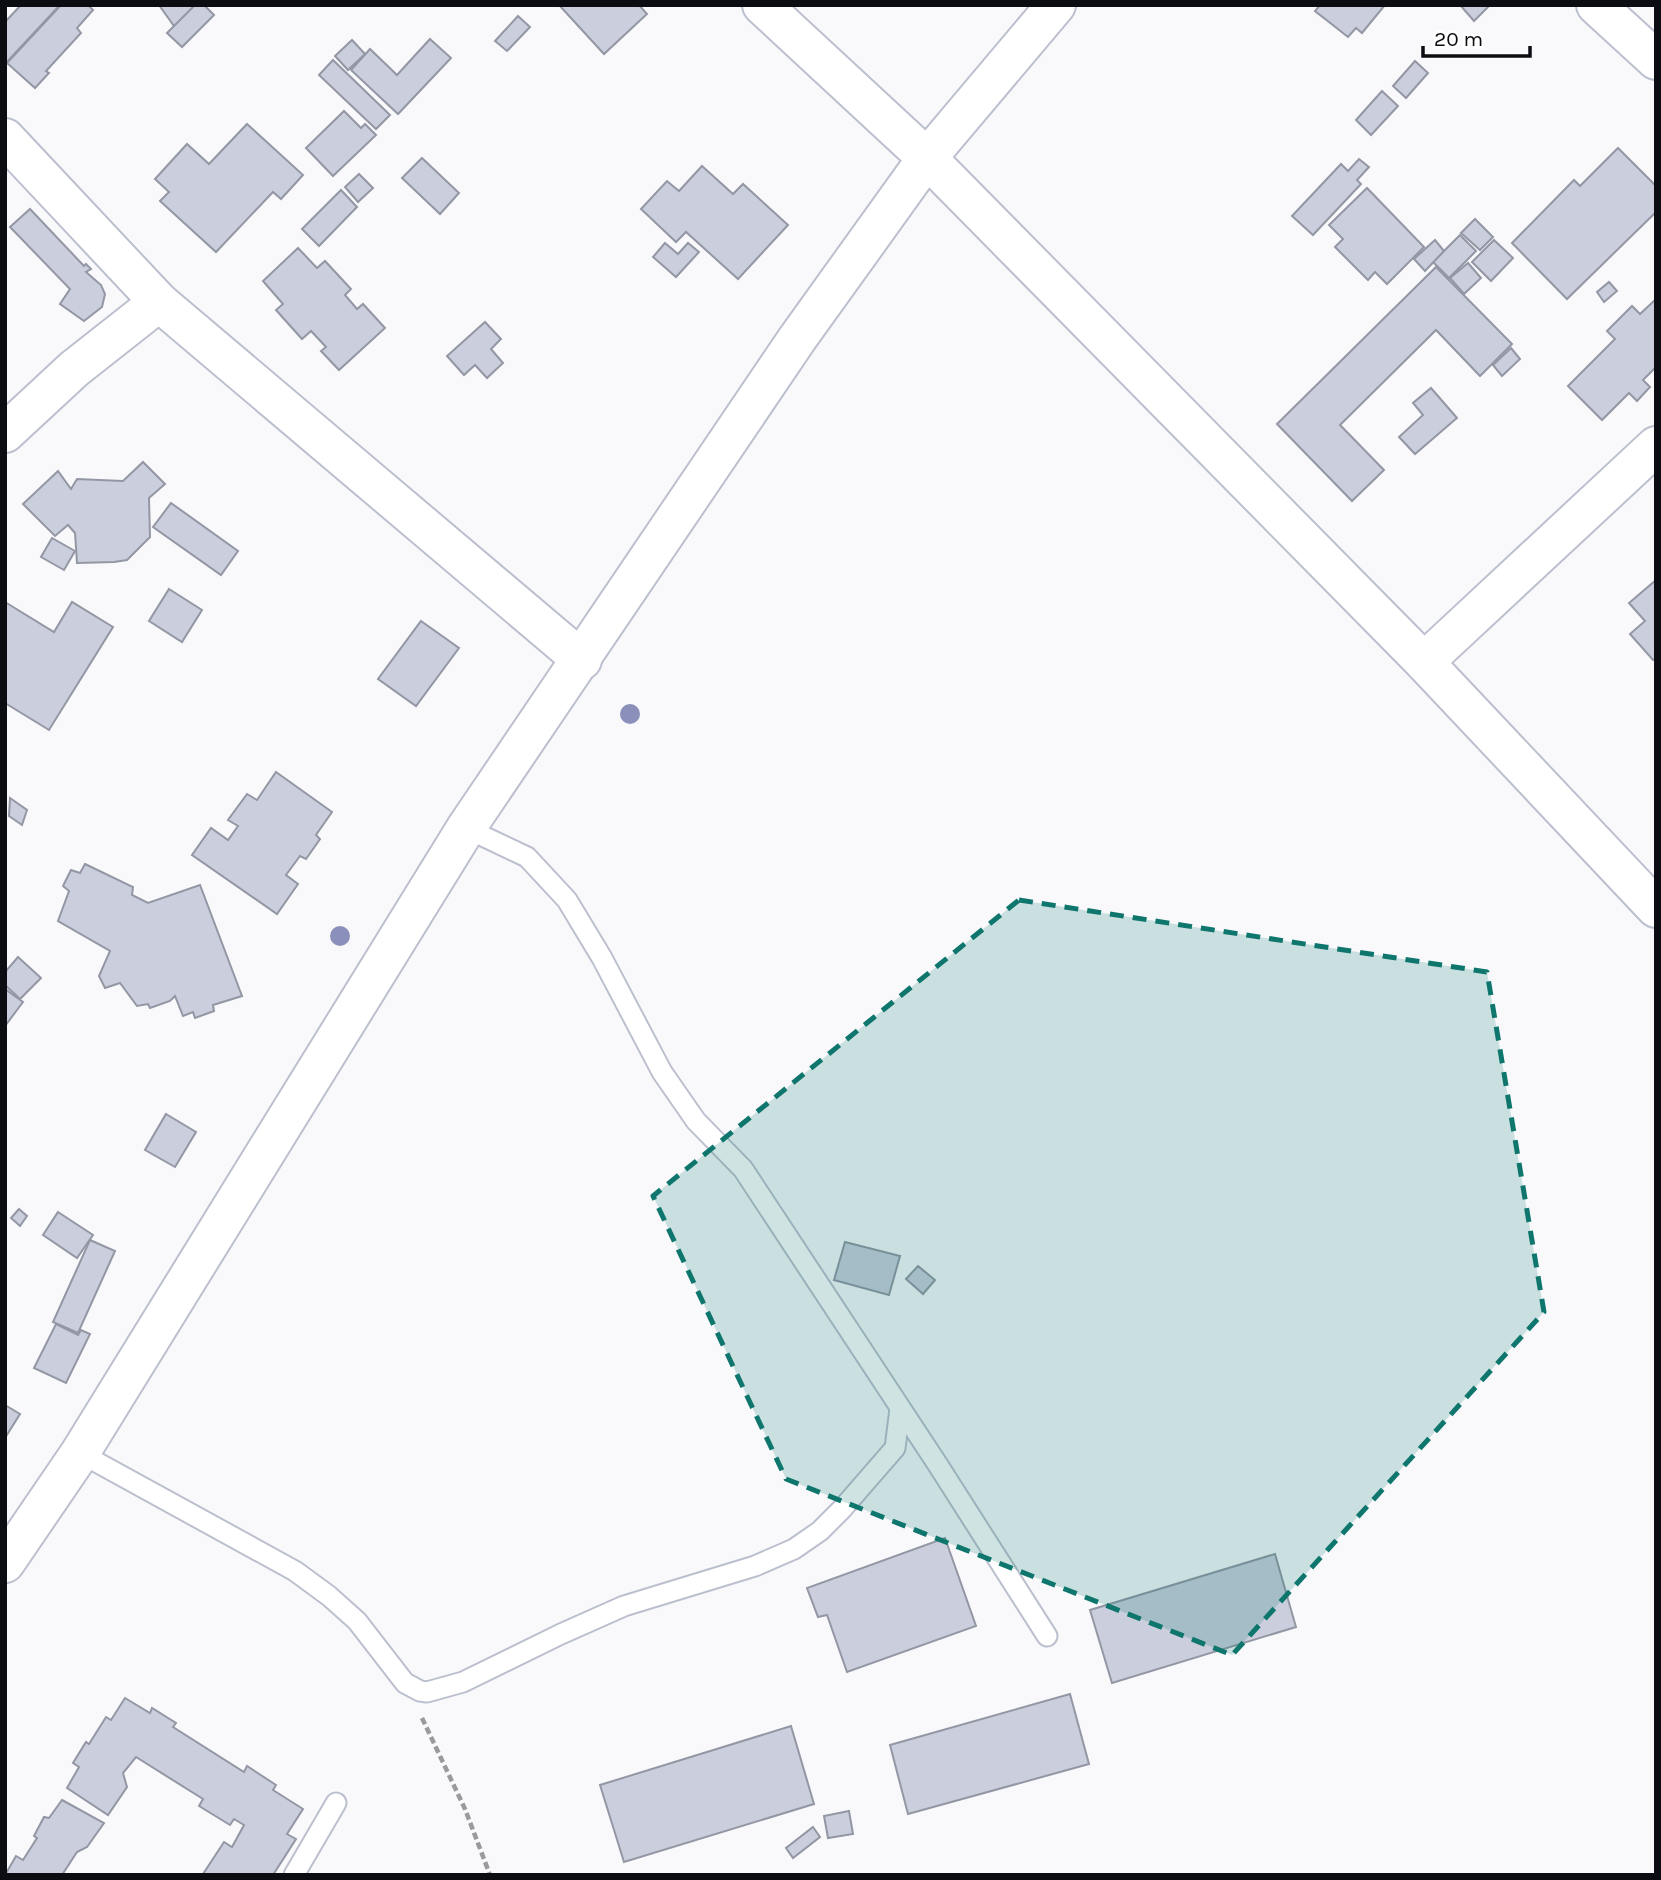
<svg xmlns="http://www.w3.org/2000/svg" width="1661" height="1880" viewBox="0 0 1661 1880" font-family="Karla,sans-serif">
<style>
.building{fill:#cbcfdd;stroke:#9397a4;stroke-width:2}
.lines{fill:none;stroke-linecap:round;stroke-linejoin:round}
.service-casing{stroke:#bcc0ce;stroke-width:23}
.minor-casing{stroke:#bcc0ce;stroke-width:42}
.path{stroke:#9a9a9e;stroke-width:4.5;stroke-dasharray:7 3.5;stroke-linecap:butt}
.service{stroke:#fff;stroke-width:19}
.minor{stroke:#fff;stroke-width:38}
.tree{fill:#8a90b9}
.marked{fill:#0f766e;fill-opacity:0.2;stroke:#0f766e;stroke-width:5;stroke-dasharray:14 9;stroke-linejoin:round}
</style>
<rect width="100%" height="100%" fill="#f9f9fc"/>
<g class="building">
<polygon points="21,5 60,5 5,64 5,22"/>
<polygon points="61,5 88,5 93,10 77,28 81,33 46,71 49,73 35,88 7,63"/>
<polygon points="159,5 199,5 174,26"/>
<polygon points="195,5 204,5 214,15 182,47 167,33"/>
<polygon points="559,5 639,5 647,14 604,54"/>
<polygon points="1320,5 1385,5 1362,33 1356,28 1348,37 1315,11"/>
<polygon points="1460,5 1490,5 1474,21"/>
<polygon points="518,16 530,27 507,51 495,41"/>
<polygon points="430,39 451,58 398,114 351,70 370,49 397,75"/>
<polygon points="352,40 365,54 348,70 335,56"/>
<polygon points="333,60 390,115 376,129 319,75"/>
<polygon points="1415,61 1428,73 1406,98 1393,86"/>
<polygon points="1382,91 1398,106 1371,135 1356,120"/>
<polygon points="344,111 361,128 365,124 376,135 333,176 306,148"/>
<polygon points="247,124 303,175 281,199 273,192 216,252 160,201 169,192 155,179 187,144 209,164"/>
<polygon points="1618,148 1656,186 1656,212 1567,299 1512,243 1574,180 1580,186"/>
<polygon points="422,158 459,193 440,214 402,178"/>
<polygon points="1359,159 1369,167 1357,180 1361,184 1313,235 1292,216 1341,164 1348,171"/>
<polygon points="702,166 733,194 743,184 788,225 738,279 686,232 676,242 641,209 667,181 679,191"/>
<polygon points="359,174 373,188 358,202 345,187"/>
<polygon points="1367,188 1424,247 1387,284 1375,272 1368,280 1335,247 1343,239 1329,225"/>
<polygon points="341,190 357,207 319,246 302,229"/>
<polygon points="30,209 84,266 86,264 91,269 86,272 101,285 105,294 102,307 84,321 60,304 70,289 10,227"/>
<polygon points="1475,219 1493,237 1480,250 1461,233"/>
<polygon points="1460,235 1476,251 1449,278 1433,262"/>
<polygon points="1435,240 1444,251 1425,271 1414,259"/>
<polygon points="1494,240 1513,258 1491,281 1472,262"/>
<polygon points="665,243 678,254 688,243 699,252 676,277 653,257"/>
<polygon points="298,248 317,268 325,261 351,289 345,295 357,309 363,304 385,328 339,370 321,351 326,347 311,331 302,339 276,310 283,304 263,281"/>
<polygon points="1468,263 1481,278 1464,294 1450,278"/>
<polygon points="1436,267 1512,344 1480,376 1436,330 1340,425 1384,470 1352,501 1277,424"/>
<polygon points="1609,282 1617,291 1604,302 1597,292"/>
<polygon points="1656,299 1656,367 1643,380 1650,387 1637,401 1629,393 1602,420 1568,386 1615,339 1607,331 1632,306 1640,314"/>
<polygon points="485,322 501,339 491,349 503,363 487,378 475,365 464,375 447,356"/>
<polygon points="1511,348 1520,359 1502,376 1493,365"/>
<polygon points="1431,388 1457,418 1415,454 1399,437 1423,415 1413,403"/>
<polygon points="143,462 165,484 149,498 150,537 127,560 114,562 77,563 75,533 68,525 55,536 23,504 58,471 71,489 77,479 123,481"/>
<polygon points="171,503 238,551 221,575 153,527"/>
<polygon points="52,538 75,551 64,570 41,557"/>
<polygon points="1656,580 1656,658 1653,660 1630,634 1645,621 1629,603"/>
<polygon points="169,589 202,610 182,642 149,621"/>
<polygon points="5,602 54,632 72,602 113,627 49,730 5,703"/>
<polygon points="421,621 459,648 416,706 378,679"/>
<polygon points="276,772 332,812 316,835 320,839 306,859 300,856 286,875 298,884 277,914 192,855 211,828 228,840 238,826 228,820 247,794 257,800"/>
<polygon points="10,798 27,810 22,825 9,816"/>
<polygon points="85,864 133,887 132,895 148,903 200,885 242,996 213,1005 214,1011 195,1018 193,1012 183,1016 175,996 170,1001 150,1008 148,1004 137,1006 120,983 105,988 99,976 110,951 58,921 69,891 63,886 71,870 80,873"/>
<polygon points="18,957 41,978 20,999 5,985 5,972"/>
<polygon points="5,989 23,1002 5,1026"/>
<polygon points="166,1114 196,1132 175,1167 145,1150"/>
<polygon points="19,1209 27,1216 20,1226 11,1218"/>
<polygon points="58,1212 93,1235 77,1258 43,1235"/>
<polygon points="90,1240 115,1251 78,1333 53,1322"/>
<polygon points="845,1242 900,1256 889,1295 834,1280"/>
<polygon points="918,1266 935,1280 923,1294 906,1279"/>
<polygon points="56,1324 78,1335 81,1330 90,1334 66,1383 34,1368"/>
<polygon points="5,1405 20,1414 5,1438"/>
<polygon points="945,1538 976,1626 847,1672 827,1615 818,1617 807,1588"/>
<polygon points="1275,1554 1296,1627 1112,1683 1090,1610"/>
<polygon points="1070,1694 1089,1764 908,1814 890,1745"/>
<polygon points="125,1698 150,1713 152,1708 176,1723 173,1727 244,1772 247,1766 276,1785 273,1790 303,1809 287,1834 296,1839 273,1875 203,1874 224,1842 232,1847 244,1825 234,1819 230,1825 199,1806 203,1799 136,1757 123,1773 127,1787 108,1815 67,1788 79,1767 73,1763 86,1742 89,1744 106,1717 111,1720"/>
<polygon points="791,1726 814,1804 624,1862 600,1785"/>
<polygon points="62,1800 104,1823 87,1847 77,1852 62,1875 5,1875 16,1856 23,1860 37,1838 34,1836 44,1817 49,1818"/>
<polygon points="849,1811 853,1834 828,1838 824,1816"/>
<polygon points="813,1827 820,1837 793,1858 786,1848"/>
</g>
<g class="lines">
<g class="service-casing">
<g id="service">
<polyline points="466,828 527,857 567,900 602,958 662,1072 696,1121 743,1169 938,1465 1047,1636"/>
<polyline points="80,1453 295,1571 329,1596 357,1621 405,1683 420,1691 427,1692 463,1682 561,1634 624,1606 755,1566 794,1549 820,1531 842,1509 895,1448 900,1409"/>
<polyline points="294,1875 336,1803"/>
</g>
</g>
<g class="minor-casing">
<g id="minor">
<polyline points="762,5 927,158 1424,662 1656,908"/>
<polyline points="1596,5 1656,60"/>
<polyline points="5,138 159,302 582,660"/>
<polyline points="5,433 74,369 159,302"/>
<polyline points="1424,662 1656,446"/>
<polyline points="5,1563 80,1453 466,828 797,339 927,158 1056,5"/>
</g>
</g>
<polyline class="path" points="422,1718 465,1809 490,1875"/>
<use href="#service" class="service"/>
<use href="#minor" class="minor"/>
</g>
<g class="tree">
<circle cx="630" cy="714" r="10"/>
<circle cx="340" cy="936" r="10"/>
</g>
<path class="marked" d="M1019 900 1487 972 1544 1312 1232 1655 786 1479 653 1196Z"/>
<rect width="1661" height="1880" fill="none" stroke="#0c0d12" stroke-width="14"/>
<path d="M1423 46v10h107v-10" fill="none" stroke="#0c0d12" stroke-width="3.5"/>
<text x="1434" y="46" font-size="21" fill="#0c0d12" stroke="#ffffff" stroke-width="5" paint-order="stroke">20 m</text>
</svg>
